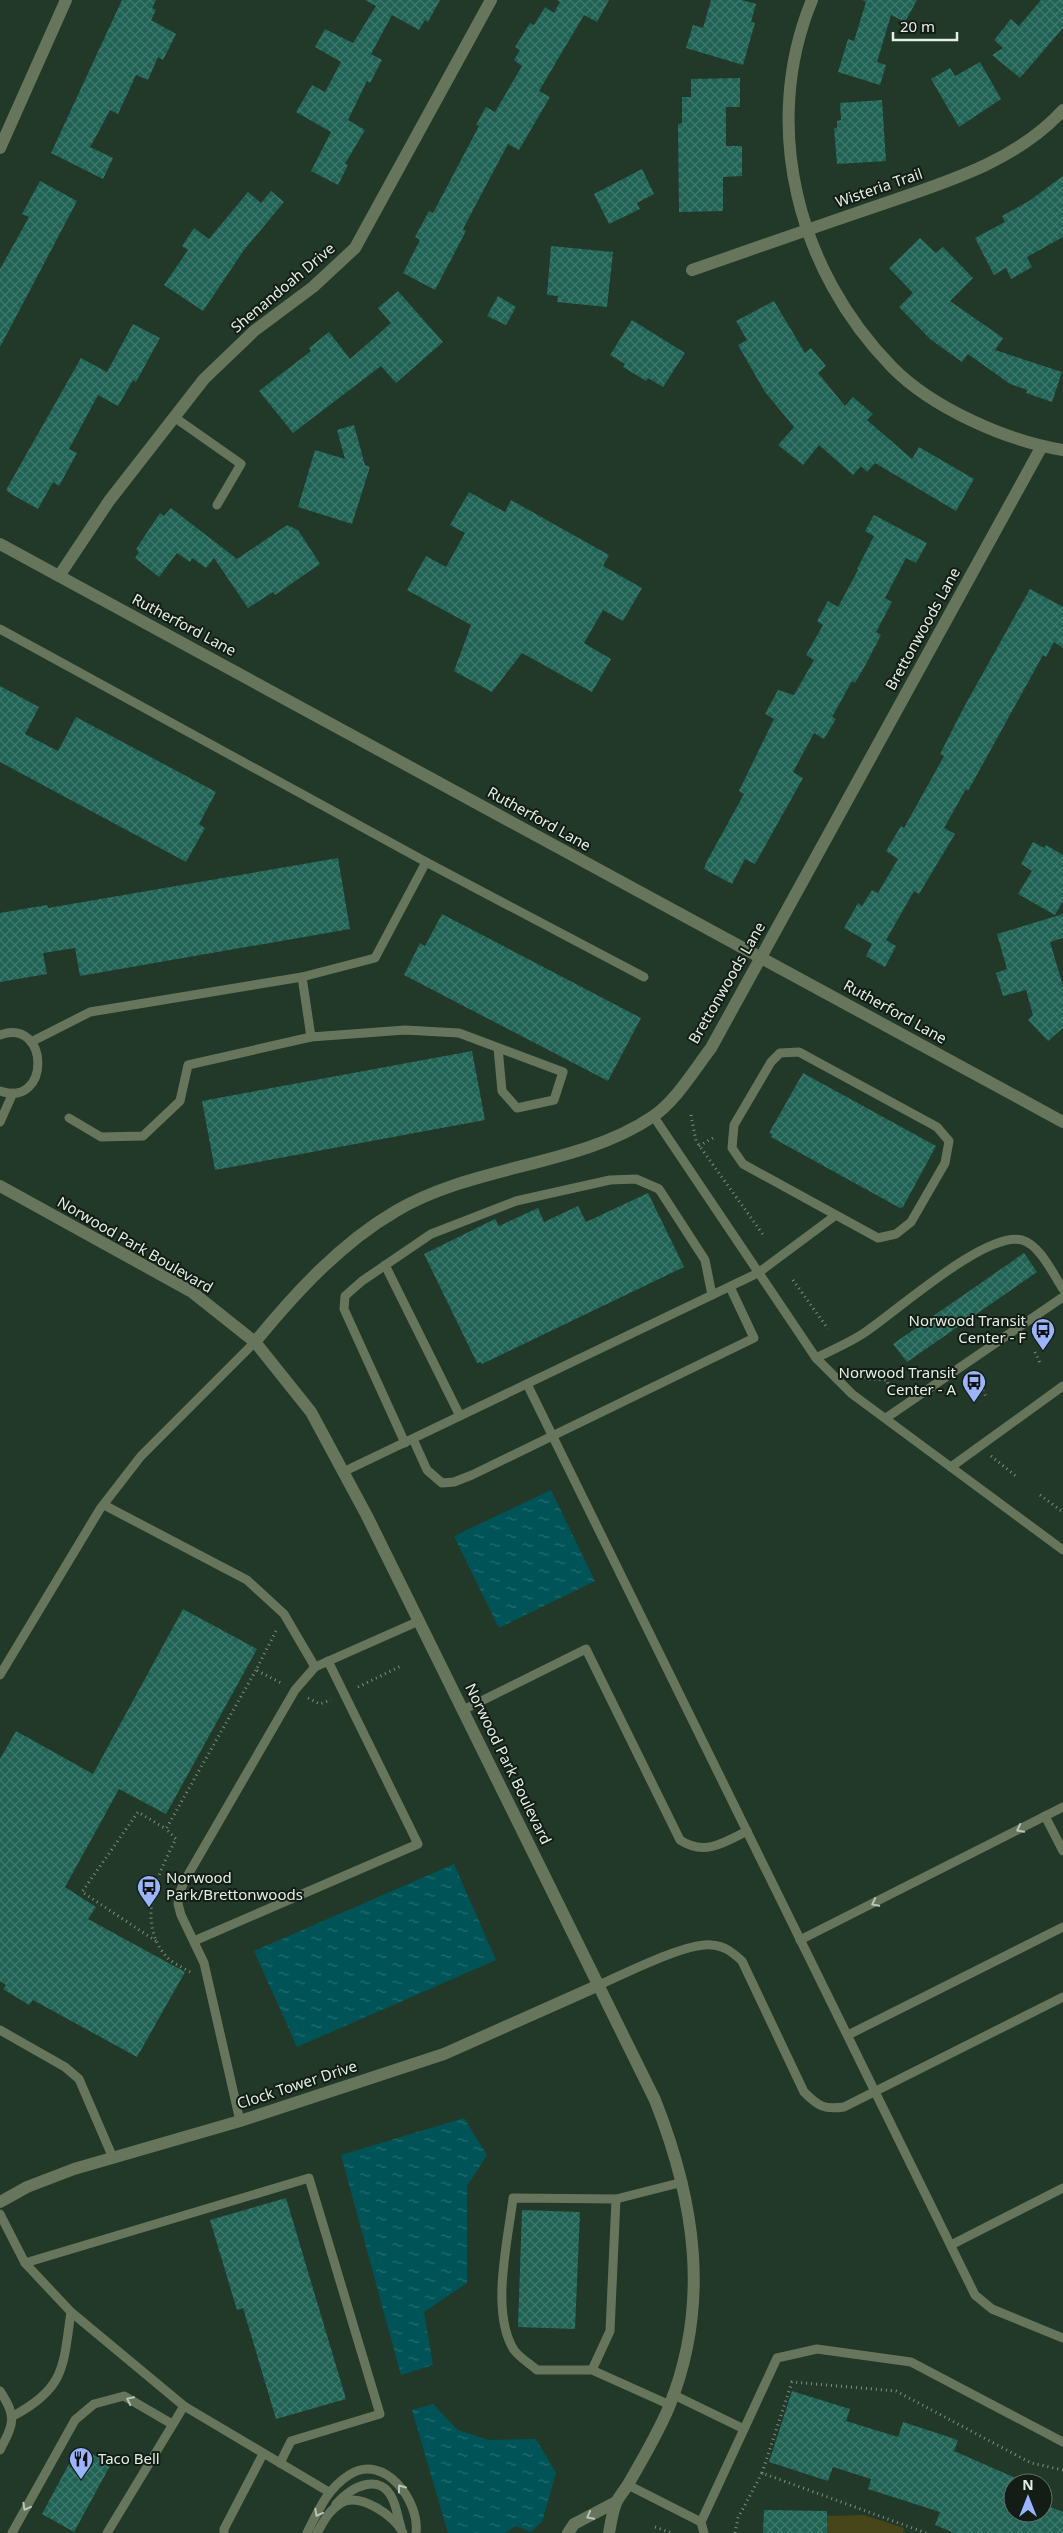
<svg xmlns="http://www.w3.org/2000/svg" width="1063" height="2533" viewBox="0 0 1063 2533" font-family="'Noto Sans',sans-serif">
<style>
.pitch{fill:#47461b}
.water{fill:url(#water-ripples)}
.building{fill:url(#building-cross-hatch)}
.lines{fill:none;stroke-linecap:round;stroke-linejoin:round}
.path{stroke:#7e8f82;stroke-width:3;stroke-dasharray:1 4;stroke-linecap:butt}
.service{stroke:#68755d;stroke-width:9}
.minor{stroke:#68755d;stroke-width:12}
.tertiary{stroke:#68755d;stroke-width:12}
.oneway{stroke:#b8c5b6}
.labels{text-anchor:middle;stroke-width:4;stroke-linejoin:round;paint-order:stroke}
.street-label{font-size:15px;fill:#e3f0e6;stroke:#131c15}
.poi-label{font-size:15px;fill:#e3f0e6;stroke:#131c15;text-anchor:end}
</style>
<defs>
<pattern id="water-ripples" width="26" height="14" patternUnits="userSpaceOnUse" patternTransform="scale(1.25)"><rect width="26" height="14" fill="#005457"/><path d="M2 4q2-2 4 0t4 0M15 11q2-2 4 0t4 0" fill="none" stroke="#256d6f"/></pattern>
<pattern id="building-cross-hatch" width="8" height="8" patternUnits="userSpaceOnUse" patternTransform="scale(1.25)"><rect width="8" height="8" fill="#206254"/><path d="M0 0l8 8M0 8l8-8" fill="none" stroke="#40796d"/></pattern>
</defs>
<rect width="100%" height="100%" fill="#223828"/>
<polygon class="pitch" points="864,2515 904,2528 903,2533 827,2533 827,2516"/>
<g class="water">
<polygon points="551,1490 595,1581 499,1628 454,1536"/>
<polygon points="454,1864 496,1960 297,2047 254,1951"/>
<polygon points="464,2118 487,2155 467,2186 467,2283 424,2312 433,2365 401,2375 341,2155"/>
<polygon points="433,2404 458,2430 489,2440 536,2439 556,2473 542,2522 531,2532 516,2526 505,2533 448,2533 412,2410"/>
</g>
<g class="building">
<polygon points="122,0 156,0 152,8 156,10 151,20 176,34 163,60 158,57 148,80 136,75 118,114 110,110 99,131 90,147 113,158 103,179 51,153"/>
<polygon points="365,0 440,0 428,22 425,20 419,30 392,15 371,54 382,60 370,83 367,81 348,120 365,130 345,164 348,165 338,185 311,171 331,132 296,112 312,85 325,92 341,62 315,47 325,29 353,43 376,6"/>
<polygon points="557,0 609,0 597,22 584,15 539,91 550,97 519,150 508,144 463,229 466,231 435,290 403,273 420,240 415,237 429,211 433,213 479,126 476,125 486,107 495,112 522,66 514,60 520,50 515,47 530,23 534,25 545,7 554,13 560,2"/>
<polygon points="711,0 742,0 756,4 751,22 755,23 743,65 686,48 693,25 703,28"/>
<polygon points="862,0 917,0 905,22 891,15 877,62 886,65 880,85 838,72 848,39 854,41 866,2"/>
<polygon points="1041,0 1063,0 1063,28 1020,78 992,55 1003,48 994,40 1011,19 1019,26"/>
<polygon points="980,62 1001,99 959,127 931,79 950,68 955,76"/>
<polygon points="740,78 740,107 726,107 726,146 742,146 742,176 723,177 723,211 679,212 678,124 682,123 682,97 691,97 691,79"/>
<polygon points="882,100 886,161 837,164 834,128 837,128 837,121 841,120 840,103"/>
<polygon points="642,169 654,194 637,203 640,209 609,224 594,194"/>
<polygon points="1063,176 1063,237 1027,257 1032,267 1011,279 1006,268 994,275 975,238 1005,222 1002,216 1029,201"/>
<polygon points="40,181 77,201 0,347 0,269 29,217 22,214"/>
<polygon points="271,191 284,202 244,250 203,311 164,285 188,250 182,246 194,228 209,239 248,192 261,203"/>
<polygon points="920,238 936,253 943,247 973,278 950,301 1003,338 995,350 1062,372 1052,402 1026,393 1027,390 1010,384 968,354 962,362 930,339 899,307 913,293 889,268"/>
<polygon points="551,246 613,252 607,307 557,302 558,296 547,295"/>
<polygon points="398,291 443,342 396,383 381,366 293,433 259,391 311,351 309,348 329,332 350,359 391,323 378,308"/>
<polygon points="498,296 516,307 506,325 487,316"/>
<polygon points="774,301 805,353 811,348 826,366 818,373 845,406 853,397 873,414 867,420 912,459 919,447 974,479 956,511 875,463 867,472 861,466 853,475 819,445 803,465 778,445 794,427 765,392 738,345 747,340 736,321"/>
<polygon points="632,320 685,353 663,387 648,378 646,381 623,367 625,364 610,355"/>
<polygon points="133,324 160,338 136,382 133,380 118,406 98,395 69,449 77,453 59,486 53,482 38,509 11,494 6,490 81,358 107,372"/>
<polygon points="354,425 365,465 370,467 352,524 298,507 315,450 345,459 337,430"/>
<polygon points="469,492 505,512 511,500 609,555 603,566 642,588 623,621 603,610 584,643 611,659 592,692 522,653 492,692 454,671 471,625 407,590 426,556 446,567 465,533 450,525"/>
<polygon points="171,508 237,559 287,525 298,530 320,564 275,595 273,592 248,608 214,558 206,568 192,558 190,562 177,553 159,577 135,558 139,552 136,549 160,513 164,516"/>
<polygon points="874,515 927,543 916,563 906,558 885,598 892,602 876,632 881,635 866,664 855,683 852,681 832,717 836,719 824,739 814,733 793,772 803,778 755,864 745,859 732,884 704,869 707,861 744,794 739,791 774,719 765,714 778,690 794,695 814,660 806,655 823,625 817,621 828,601 838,607 858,570 857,569 874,536 865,531"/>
<polygon points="1030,589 1063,607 1063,648 1054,642 1046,657 1043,655 968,791 966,789 944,828 955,834 919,894 914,891 886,940 896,946 885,967 866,956 872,944 844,928 858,903 862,906 872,890 878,893 898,859 886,851 901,826 904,828 944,756 940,754 964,707"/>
<polygon points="0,686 39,707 25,734 58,751 76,717 216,792 199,824 205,828 186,862 0,762"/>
<polygon points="1033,842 1044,848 1046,845 1063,855 1063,901 1055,915 1018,894 1032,871 1021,864"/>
<polygon points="338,858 350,929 80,976 75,948 43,953 47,974 0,982 0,913 47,905 48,908"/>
<polygon points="442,914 641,1018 608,1081 404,975 420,943 425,946"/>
<polygon points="1063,914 1063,938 1050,942 1063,986 1063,1028 1048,1041 1028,1020 1033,1015 1026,990 1003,996 996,973 1007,969 997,934"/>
<polygon points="472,1051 485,1120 215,1170 202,1101"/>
<polygon points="803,1073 936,1146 903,1207 900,1208 771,1137 772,1134 769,1133"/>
<polygon points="648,1193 684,1267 482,1364 481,1362 477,1363 424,1254 495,1219 499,1226 538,1208 544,1222 578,1206 586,1222"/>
<polygon points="1024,1253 1037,1272 907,1362 893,1344"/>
<polygon points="183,1609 257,1649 166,1814 119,1789 65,1887 96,1907 88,1919 185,1972 137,2057 33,2000 29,2005 3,1989 6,1985 0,1981 0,1759 16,1731 93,1774"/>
<polygon points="286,2198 346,2399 276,2419 243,2308 237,2310 210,2220"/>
<polygon points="522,2210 580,2212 575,2329 518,2327"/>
<polygon points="792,2391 850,2409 846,2421 898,2437 903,2422 958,2440 954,2451 1020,2480 1019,2483 1013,2483 1013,2513 1043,2513 1043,2504 1063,2512 1063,2533 954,2533 935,2525 940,2512 868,2489 871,2479 833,2467 828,2481 769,2462"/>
<polygon points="78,2447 111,2464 74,2532 42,2514"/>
<polygon points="764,2510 827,2511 827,2533 763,2533"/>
</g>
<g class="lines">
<g class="path">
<polyline points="691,1115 696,1141 764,1236"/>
<polyline points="699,1146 713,1138"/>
<polyline points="793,1280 828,1329"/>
<polyline points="1035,1352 1040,1363"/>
<polyline points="857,1371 868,1379 887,1380 889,1388"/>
<polyline points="983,1390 987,1399"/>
<polyline points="991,1456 1017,1477"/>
<polyline points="1040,1495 1063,1512"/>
<polyline points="276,1631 256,1670 281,1683"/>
<polyline points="358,1687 401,1666"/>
<polyline points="308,1698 320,1704 331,1700"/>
<polyline points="156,1941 82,1892 138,1812 166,1829"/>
<path d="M190 1972C182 1967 170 1962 165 1955 136 1919 158 1873 176 1839L166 1829 256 1670"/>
<polyline points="762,2473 792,2382 896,2391 1031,2463 1063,2470"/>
<polyline points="655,2527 672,2533"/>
<polyline points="735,2533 738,2518 762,2473 926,2533"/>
</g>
<g class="service">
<polyline points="174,417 241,464 217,505"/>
<polyline points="0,629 426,862"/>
<path d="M0 1035C50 1017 51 1109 0 1091"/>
<polyline points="311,1037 405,1030 459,1033 563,1072 554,1100 517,1108 502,1091 498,1048"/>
<polyline points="31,1042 90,1012 302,977 375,958 426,862 644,977"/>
<polyline points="654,1117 816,1358 852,1394 1063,1550"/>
<polyline points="69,1118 101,1137 143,1136 180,1101 188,1065 311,1037 302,977"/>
<polyline points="0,1122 13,1093"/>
<polyline points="385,1265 460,1416"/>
<path d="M816 1358C832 1350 849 1343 864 1333 896 1312 985 1231 1022 1240 1040 1245 1053 1274 1063 1289"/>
<polyline points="527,1384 975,2295 992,2309 1063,2338"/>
<polyline points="886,1418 1063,1297"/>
<polyline points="413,1439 427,1470 442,1483 454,1482 472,1475 754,1338 730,1287"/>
<polyline points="405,1443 344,1309 345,1296 362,1281 431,1234 516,1201 610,1180 636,1179 659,1189 705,1260 712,1295"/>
<polyline points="951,1467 1063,1386"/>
<polyline points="343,1472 758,1273 836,1215 743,1164 732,1148 734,1125 771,1062 780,1053 799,1052 937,1127 949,1141 945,1163 911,1222 896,1234 878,1238 836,1215"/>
<polyline points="104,1505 247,1580 284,1614 315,1667"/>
<polyline points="0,1675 100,1509 141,1456 255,1342"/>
<path d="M463 1710 586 1649 680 1840C704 1856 724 1843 747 1831"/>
<polyline points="1045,1816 1063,1851"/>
<polyline points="800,1940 1063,1807"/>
<polyline points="194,1941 418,1844 328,1661"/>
<path d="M599 1985C624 1974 687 1942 712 1945 725 1946 732 1952 742 1961L804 2092C818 2106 824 2110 844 2107L1063 1997"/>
<polyline points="0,2030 65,2067 79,2079 113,2158"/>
<polyline points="848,2035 1063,1927"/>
<polyline points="240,2121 204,1963 181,1915 178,1904 179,1894 185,1880 295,1690 315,1667 419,1621"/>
<polyline points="616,2199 683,2182"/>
<polyline points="0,2214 25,2263 71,2312 184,2406 329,2492"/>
<polyline points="951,2245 1063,2188"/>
<polyline points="25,2263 309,2178 380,2414 291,2441 280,2463"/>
<path d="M592 2370 610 2331 616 2199 513 2198C508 2241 490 2312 514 2350 519 2357 530 2364 537 2370H592L670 2405"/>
<path d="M0 2391C17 2417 14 2423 0 2450"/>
<polyline points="672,2394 744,2429"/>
<path d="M13 2416C66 2388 63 2366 71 2312"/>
<polyline points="628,2485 701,2522"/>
<path d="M336 2504C350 2487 381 2471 393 2500 397 2509 398 2519 401 2527"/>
<polyline points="12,2533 75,2420 94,2404 124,2396 172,2424"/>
<polyline points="107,2533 184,2406"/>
<polyline points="224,2533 224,2529 263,2454"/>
<path d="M307 2533C318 2511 327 2489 349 2475 384 2452 420 2501 416 2533"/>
<path d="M317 2533C324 2521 329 2510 341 2503 360 2492 395 2516 403 2533"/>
<polyline points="704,2533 701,2522 777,2358 817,2349 911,2362 1063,2442"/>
</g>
<g class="minor">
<path d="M812 0C760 126 798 271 892 367 932 408 1007 441 1063 450"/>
<polyline points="0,148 66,0"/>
<path d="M692 270C750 250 809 229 868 209 936 185 1013 165 1063 110"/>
<polyline points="59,576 109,501 204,379 254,331 313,287 355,248 491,0"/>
<path d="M0 1186 192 1292 255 1342 311 1412 367 1516 655 2100C695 2201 711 2303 669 2407 658 2433 644 2457 630 2481 626 2489 619 2496 616 2503 612 2513 611 2523 609 2533"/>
<path d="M255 1342C295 1293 341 1243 396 1211 473 1165 580 1166 652 1117 676 1101 694 1070 711 1048L1042 446"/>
<polyline points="0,2202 27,2187 74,2169 240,2121 444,2054 599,1985"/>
<polyline points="568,2533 574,2524 616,2502"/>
</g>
<polyline class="tertiary" points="0,544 1063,1122"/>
</g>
<defs><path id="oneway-chevron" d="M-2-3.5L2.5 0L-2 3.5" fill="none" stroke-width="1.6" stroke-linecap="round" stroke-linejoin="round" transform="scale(1.25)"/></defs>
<g class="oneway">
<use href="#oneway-chevron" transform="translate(1020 1829) rotate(153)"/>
<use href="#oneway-chevron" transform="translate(875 1903) rotate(153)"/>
<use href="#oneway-chevron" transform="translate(130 2400) rotate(-154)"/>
<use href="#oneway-chevron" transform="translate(401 2488) rotate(-126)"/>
<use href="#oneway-chevron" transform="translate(26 2507) rotate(119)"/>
<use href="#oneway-chevron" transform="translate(318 2513) rotate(118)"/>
<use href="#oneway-chevron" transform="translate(590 2516) rotate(152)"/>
</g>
<defs>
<g id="bus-pin" transform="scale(1.25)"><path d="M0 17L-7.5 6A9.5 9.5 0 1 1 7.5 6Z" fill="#9ab5fd" stroke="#131c15"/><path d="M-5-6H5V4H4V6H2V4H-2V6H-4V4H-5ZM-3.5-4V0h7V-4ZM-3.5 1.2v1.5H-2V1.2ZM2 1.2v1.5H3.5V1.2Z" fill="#111"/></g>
<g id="restaurant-pin" transform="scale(1.25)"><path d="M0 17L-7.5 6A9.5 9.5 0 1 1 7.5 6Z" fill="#9ab5fd" stroke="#131c15"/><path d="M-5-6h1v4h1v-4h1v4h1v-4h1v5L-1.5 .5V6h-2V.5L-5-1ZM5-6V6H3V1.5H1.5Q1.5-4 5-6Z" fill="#111"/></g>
</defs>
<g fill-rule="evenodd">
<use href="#bus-pin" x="1043" y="1330"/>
<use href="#bus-pin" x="974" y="1382"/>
<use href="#bus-pin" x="149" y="1887"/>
<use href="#restaurant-pin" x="81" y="2459"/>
</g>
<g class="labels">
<g class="street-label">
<text transform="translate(879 188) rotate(-19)" y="5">Wisteria Trail</text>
<text transform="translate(283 288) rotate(-40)" y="5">Shenandoah Drive</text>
<text transform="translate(184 625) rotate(28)" y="5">Rutherford Lane</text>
<text transform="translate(923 629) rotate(-61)" y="5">Brettonwoods Lane</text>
<text transform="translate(539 819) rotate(29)" y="5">Rutherford Lane</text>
<text transform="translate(727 983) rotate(-60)" y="5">Brettonwoods Lane</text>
<text transform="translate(895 1012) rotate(29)" y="5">Rutherford Lane</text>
<text transform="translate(135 1245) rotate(30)" y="5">Norwood Park Boulevard</text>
<text transform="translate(508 1764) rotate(64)" y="5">Norwood Park Boulevard</text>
<text transform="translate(297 2085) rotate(-18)" y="5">Clock Tower Drive</text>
</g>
<g class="poi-label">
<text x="1026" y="1326">Norwood Transit<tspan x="1026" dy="17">Center - F</tspan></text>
<text x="956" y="1378">Norwood Transit<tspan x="956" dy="17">Center - A</tspan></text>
<text x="166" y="1883" text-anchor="start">Norwood<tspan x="166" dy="17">Park/Brettonwoods</tspan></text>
<text x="98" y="2464" text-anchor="start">Taco Bell</text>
</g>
</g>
<g transform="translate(1028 2498)"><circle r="24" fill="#131c15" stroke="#667169"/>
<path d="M0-4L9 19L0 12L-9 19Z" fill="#9ab5fd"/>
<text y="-8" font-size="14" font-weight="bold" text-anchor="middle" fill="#e3f0e6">N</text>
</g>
<path d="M893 32v8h64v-8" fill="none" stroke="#e3f0e6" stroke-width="2.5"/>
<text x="900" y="32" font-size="15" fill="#e3f0e6" stroke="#131c15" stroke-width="4" paint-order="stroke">20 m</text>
</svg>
